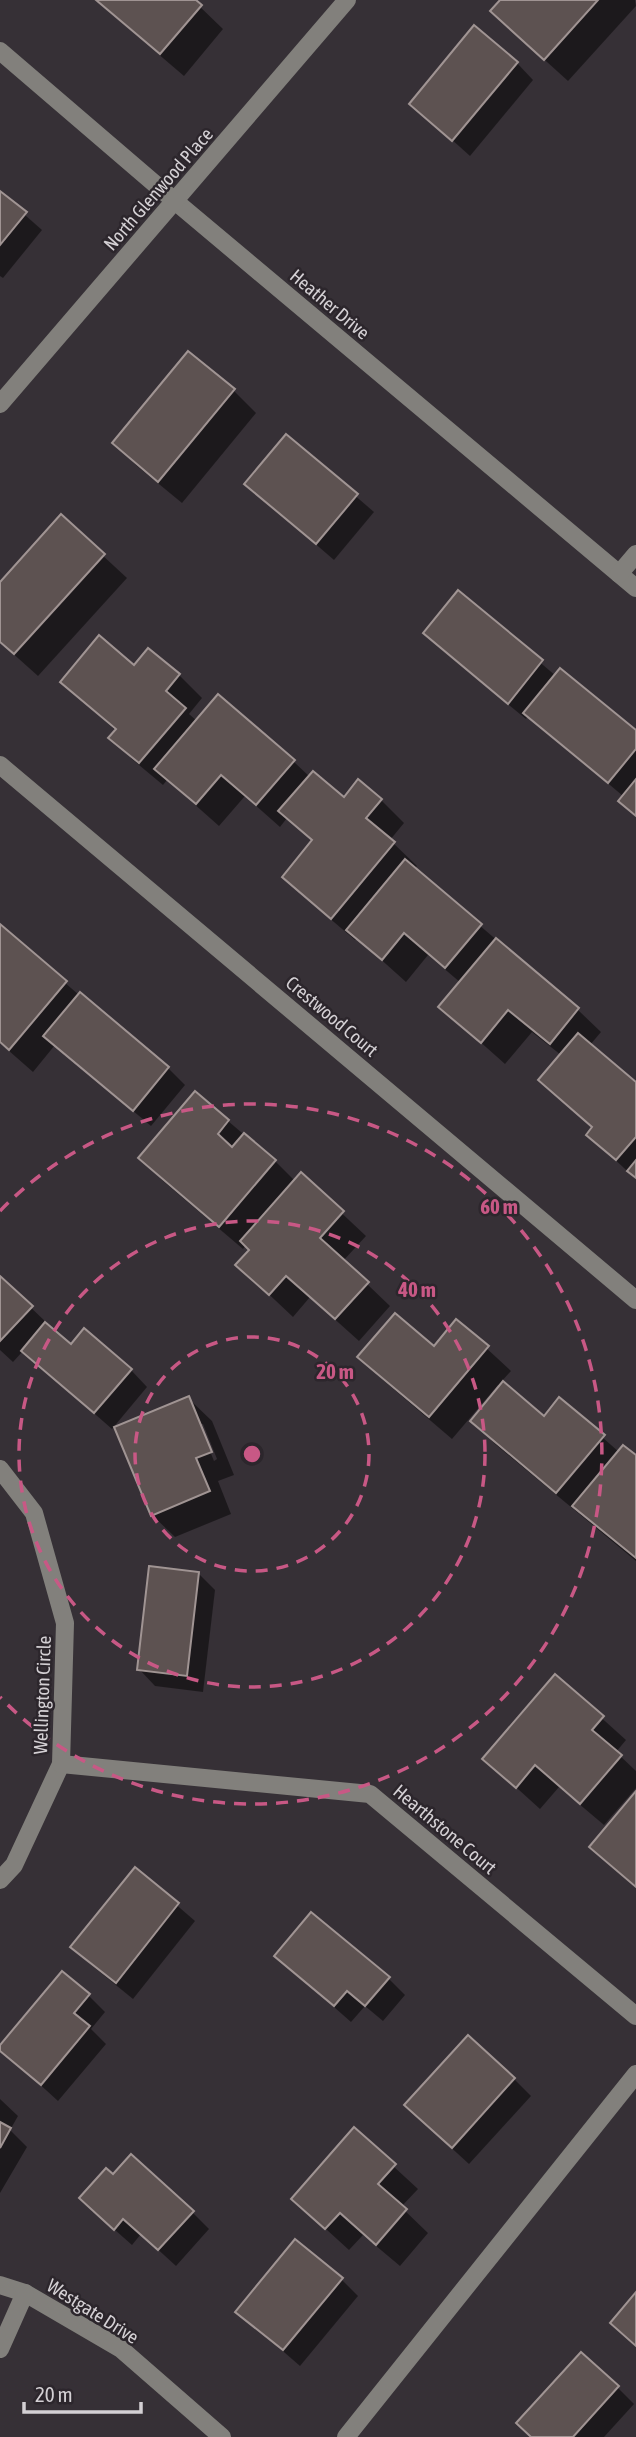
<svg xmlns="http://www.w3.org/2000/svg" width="636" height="2437" viewBox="0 0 636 2437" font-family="'Asap Condensed',sans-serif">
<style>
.shadow{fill:#0007;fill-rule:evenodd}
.building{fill:#5d5251;stroke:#a09493;stroke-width:2}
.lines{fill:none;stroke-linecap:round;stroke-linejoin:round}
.minor{stroke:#82807c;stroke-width:18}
.ring{fill:none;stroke:#c85885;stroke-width:3.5;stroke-dasharray:12 9}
.labels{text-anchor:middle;stroke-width:5;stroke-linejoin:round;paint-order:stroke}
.street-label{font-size:19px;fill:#d4d0d4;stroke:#2c262c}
.centre{fill:#c85885;stroke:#2c262c;stroke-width:3.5}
.ring-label{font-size:21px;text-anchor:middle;font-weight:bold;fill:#c85885;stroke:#2c262c;stroke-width:5;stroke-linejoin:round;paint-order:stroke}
</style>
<rect width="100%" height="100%" fill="#363036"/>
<g class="shadow">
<polygon points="95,0 197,0 195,2 223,29 184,76"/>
<polygon points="502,0 635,0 636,6 568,81 515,33"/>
<polygon points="517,63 533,80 470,156 411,103"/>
<polygon points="0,193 42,230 3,278 0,276"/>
<polygon points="233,390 256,413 182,503 137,466 114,443"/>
<polygon points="286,436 374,512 334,560 246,484"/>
<polygon points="61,517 127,578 38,676 0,642 0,584"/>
<polygon points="458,593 556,676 636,733 636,817 620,800 623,796 528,716 526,719 442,650 425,633"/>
<polygon points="134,667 179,675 202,698 189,714 197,721 293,761 310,777 344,799 381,800 404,823 390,840 417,866 414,869 578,1010 601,1032 590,1045 636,1084 636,1179 588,1135 593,1129 540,1080 561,1055 532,1032 505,1064 441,1007 461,983 428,955 406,982 357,938 355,940 307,899 284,876 313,842 287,818 280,827 245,796 219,826 167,780 163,785 133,760 110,737 116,731 62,682"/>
<polygon points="0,926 79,995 168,1068 185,1085 151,1126 55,1045 33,1072 0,1043"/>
<polygon points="195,1093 275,1161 295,1181 301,1175 366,1236 343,1261 390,1306 359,1341 310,1297 293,1317 238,1265 251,1250 246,1245 243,1249 163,1181 140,1158"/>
<polygon points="0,1278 48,1324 46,1326 71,1347 131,1370 147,1387 112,1429 23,1351 13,1362 0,1350"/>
<polygon points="457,1321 511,1371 501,1382 544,1418 560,1400 619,1452 636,1458 636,1561 495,1444 473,1421 501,1387 498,1385 452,1439 383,1380 360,1357 434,1348"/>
<path d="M189 1399 212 1421 234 1475 218 1481 231 1514 175 1537 152 1515ZM199 1424H203L217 1459 214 1461Z"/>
<polygon points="198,1573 215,1590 203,1692 155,1686 139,1669"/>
<polygon points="555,1676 626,1740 616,1752 636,1771 636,1788 604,1825 559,1787 540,1809 485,1759"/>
<polygon points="135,1869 195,1921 133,1999 90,1964 73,1947"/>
<polygon points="276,1956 388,1978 405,1995 383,2021 365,2006 351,2022"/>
<polygon points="88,1995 105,2012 91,2029 106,2044 58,2101 0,2048"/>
<polygon points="514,2079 531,2096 469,2164 423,2122"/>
<polygon points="0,2099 18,2116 10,2130 27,2147 0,2193"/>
<polygon points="354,2130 418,2189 401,2207 428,2233 400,2266 363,2235 349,2250 293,2199"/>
<polygon points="192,2212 209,2229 176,2266 141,2234 132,2245 98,2215"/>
<polygon points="341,2279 358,2296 300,2366 238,2312"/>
<polygon points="617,2387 634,2404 604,2437 532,2437"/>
</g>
<g class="building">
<polygon points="96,0 196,0 202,5 160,54"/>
<polygon points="500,0 598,0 544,60 490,11"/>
<polygon points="474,25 518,62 452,141 409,104"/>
<polygon points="0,191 27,212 0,245"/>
<polygon points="188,351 235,389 158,482 112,443"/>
<polygon points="286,434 358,494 316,544 244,484"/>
<polygon points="61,514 105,554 14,654 0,642 0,582"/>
<polygon points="458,590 543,660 508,704 423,633"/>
<polygon points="99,635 134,665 148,648 180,674 166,691 186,708 139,763 108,738 116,729 60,682"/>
<polygon points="560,668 636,730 636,749 608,783 523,713"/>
<polygon points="218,694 295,760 256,805 221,775 196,804 154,769"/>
<polygon points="313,771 344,797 358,779 382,799 366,818 395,842 331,919 282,877 312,840 278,811"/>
<polygon points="636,779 636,816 618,801"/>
<polygon points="405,859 482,924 445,968 404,933 382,960 346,930"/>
<polygon points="0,924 67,981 9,1050 0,1042"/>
<polygon points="496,938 579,1008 550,1044 508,1010 481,1043 438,1007"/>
<polygon points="80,992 169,1067 133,1111 43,1036"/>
<polygon points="578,1033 636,1082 636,1137 616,1160 586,1135 592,1127 538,1080"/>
<polygon points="195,1091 229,1120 218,1134 232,1147 244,1133 276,1160 219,1227 138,1158"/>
<polygon points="636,1160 636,1178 627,1171"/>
<polygon points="301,1172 344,1211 320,1238 369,1282 335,1319 286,1276 269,1295 235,1265 249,1250 240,1241"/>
<polygon points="0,1276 33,1306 0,1341"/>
<polygon points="395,1313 434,1346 456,1319 489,1346 429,1417 357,1357"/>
<polygon points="45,1322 71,1344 84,1328 132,1369 94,1413 21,1351"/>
<polygon points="503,1381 544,1416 559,1397 605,1435 556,1493 470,1421"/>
<polygon points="189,1396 212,1452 196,1458 210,1491 151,1516 114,1427"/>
<polygon points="623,1445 636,1455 636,1558 572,1506"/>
<polygon points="149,1566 199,1572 187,1676 137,1670"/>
<polygon points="555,1674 604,1716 592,1730 622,1755 580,1804 535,1765 516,1788 482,1759"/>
<polygon points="636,1791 636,1887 589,1847"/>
<polygon points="135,1867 179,1903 116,1983 70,1947"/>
<polygon points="311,1912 390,1977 365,2006 347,1991 334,2006 274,1956"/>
<polygon points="62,1971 90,1994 74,2013 90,2026 41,2085 0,2051 0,2045"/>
<polygon points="468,2035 515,2078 452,2148 404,2105"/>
<polygon points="0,2122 11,2128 0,2148"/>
<polygon points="354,2127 396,2164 378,2184 407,2209 376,2245 340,2213 325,2229 291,2199"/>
<polygon points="131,2154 194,2211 158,2250 123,2219 114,2230 79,2198 106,2168 113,2174"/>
<polygon points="295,2239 343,2278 283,2350 235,2312"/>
<polygon points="636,2292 636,2346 610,2323"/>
<polygon points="581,2352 619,2386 573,2437 531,2437 516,2423"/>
</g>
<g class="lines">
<g class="minor">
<polyline points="0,51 176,202 636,588"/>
<polyline points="0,404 347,0"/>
<polyline points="619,574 636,554"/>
<polyline points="0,765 636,1300"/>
<polyline points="0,1469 34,1513 65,1623 61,1764 14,1865 0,1880"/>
<polyline points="61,1764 370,1794 636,2016"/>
<polyline points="0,2285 25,2293 121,2349 222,2437"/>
<polyline points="0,2349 25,2293"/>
<polyline points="346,2437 636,2074"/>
</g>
</g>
<g class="ring">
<circle cx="252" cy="1454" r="117"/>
<circle cx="252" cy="1454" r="233"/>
<path d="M0 1211A350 350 0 1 1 0 1697"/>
</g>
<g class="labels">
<g class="street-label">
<text transform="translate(158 189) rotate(-49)" y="7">North Glenwood Place</text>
<text transform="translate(330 304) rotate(40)" y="7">Heather Drive</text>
<text transform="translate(332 1016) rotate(40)" y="7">Crestwood Court</text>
<text transform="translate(42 1695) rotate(-88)" y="7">Wellington Circle</text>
<text transform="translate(445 1829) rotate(40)" y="7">Hearthstone Court</text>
<text transform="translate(93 2311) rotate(32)" y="7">Westgate Drive</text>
</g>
</g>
<circle cx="252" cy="1454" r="10" class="centre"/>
<g class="ring-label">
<text x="499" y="1214">60 m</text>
<text x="417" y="1297">40 m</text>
<text x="335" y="1379">20 m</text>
</g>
<path d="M24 2402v10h117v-10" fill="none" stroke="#d4d0d4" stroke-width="3.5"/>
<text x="35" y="2402" font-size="21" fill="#d4d0d4" stroke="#2c262c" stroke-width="5" paint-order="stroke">20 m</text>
</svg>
